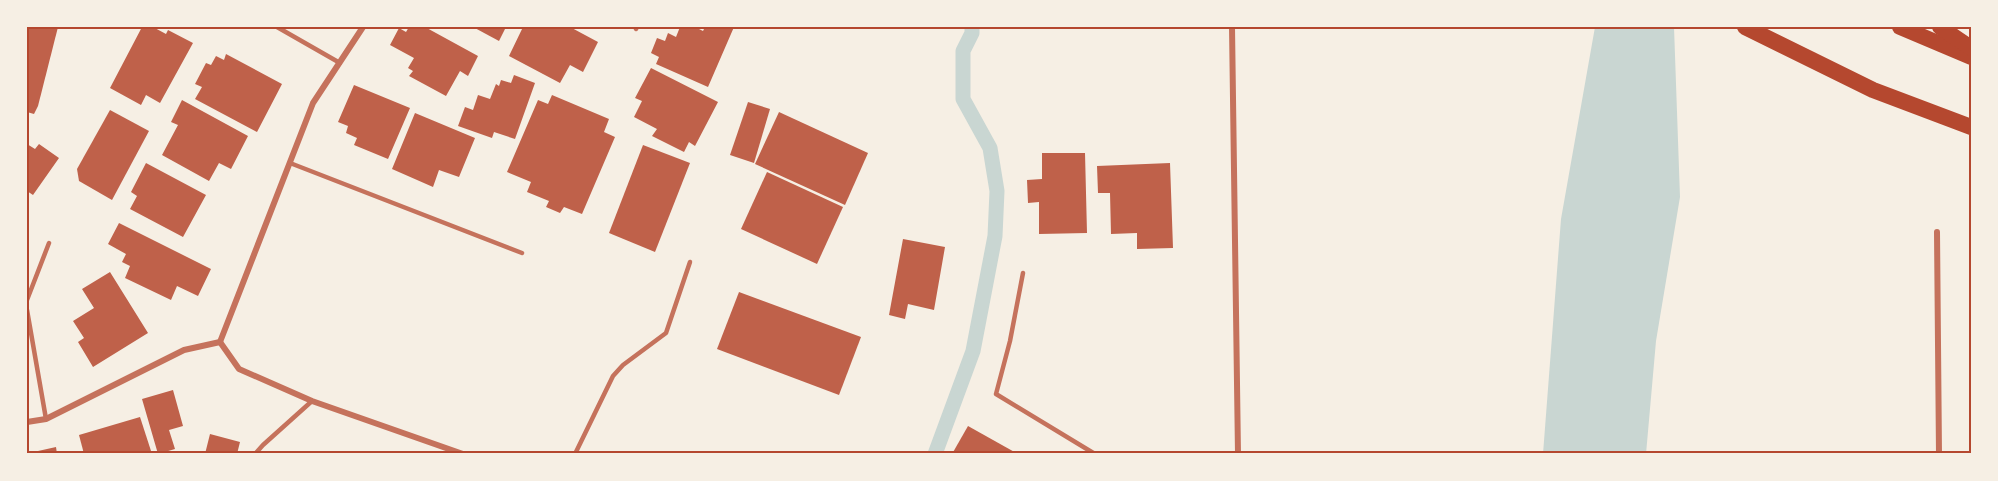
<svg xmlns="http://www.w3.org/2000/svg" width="1998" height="481" viewBox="0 0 1998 481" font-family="Arial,sans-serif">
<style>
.water{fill:#c9d6d2}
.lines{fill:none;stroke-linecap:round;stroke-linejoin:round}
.stream{stroke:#c9d6d2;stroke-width:15}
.building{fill:#bf614a}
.service{stroke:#c5725c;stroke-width:4.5}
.minor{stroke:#c5725c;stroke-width:6}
.trunk{stroke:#b5482f;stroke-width:16}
.neatline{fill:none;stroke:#b5482f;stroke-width:2}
</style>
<rect width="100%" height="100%" fill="#f6efe4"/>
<polygon class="water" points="1595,27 1674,27 1680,197 1656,341 1646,454 1543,454 1561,219"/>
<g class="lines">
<polyline class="stream" points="935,454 973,351 995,236 997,191 990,148 963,99 963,51 972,33 972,27"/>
</g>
<g class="building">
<polygon points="27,27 58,27 38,106 34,114 27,112"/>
<polygon points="142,27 153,27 166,34 168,30 193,43 160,103 146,95 141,105 110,88"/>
<polygon points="409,27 425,27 478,56 468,76 460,71 446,96 409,76 413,71 408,68 414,58 390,45 399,28 406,32"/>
<polygon points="473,27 506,27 499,41"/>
<polygon points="523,27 570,27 598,42 583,72 570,65 560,83 509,56"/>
<polygon points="680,27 695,27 703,31 705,27 734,27 708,87 656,64 659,57 651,53 657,38 665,41 668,33 676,37"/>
<polygon points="226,54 282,84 257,132 195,99 202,87 195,84 206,63 211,65 216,56 224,60"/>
<polygon points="651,68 718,102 695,146 689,142 684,152 652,136 657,129 634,117 642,101 635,98"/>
<polygon points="514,75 535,83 515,139 494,132 492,138 458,126 465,107 473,110 478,95 490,99 496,84 499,86 501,80 511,83"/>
<polygon points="354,85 410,108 388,159 354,145 357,138 346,133 348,126 338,122"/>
<polygon points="552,95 609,119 604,132 615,137 582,214 564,207 560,213 546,207 549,201 527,192 531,182 507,172 538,100 548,104"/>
<polygon points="182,100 248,136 231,169 219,163 209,181 162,155 178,125 171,122"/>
<polygon points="748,102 770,109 754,163 730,155"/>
<polygon points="110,110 149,131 112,200 79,181 77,169"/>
<polygon points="779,112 868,153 845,205 755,164"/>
<polygon points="415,113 475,138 459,177 439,170 433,187 392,169"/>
<polygon points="27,144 35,149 39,144 59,158 33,195 27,191"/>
<polygon points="643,145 690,163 655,252 609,233"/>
<polygon points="1042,153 1085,153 1087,233 1039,234 1039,202 1028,203 1027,180 1042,179"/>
<polygon points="146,163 206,195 183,237 130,209 137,196 131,192"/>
<polygon points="1170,163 1173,248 1137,249 1137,233 1111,234 1110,193 1098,193 1097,166"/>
<polygon points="767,172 843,207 817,264 741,229"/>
<polygon points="119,223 211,269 198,296 177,286 171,300 125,278 130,266 122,262 126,254 108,244"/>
<polygon points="903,239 945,247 934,310 908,304 905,319 889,315"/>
<polygon points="110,272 148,333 93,367 78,342 84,338 73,321 94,308 82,289"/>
<polygon points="739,292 861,337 839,395 717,349"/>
<polygon points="173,390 183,426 169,430 175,449 158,454 142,399"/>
<polygon points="140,417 152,454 84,454 79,435"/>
<polygon points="968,426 1018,454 952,454"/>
<polygon points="210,434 240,442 237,454 205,454"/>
<polygon points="56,447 57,454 29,454 29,453"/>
</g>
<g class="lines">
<g class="service">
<polyline points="277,27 340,63"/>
<polyline points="636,29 637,27"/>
<polyline points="290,163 522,253"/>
<polyline points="1023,273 1010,341 996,394 1095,454"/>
<polyline points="27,300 49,243"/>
<polyline points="27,310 46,419"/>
<polyline points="255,454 263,445 312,401"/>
<polyline points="575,454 613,376 623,365 666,333 690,262"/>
</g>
<g class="minor">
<polyline points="1232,27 1238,454"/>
<polyline points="1937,232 1939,454"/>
<polyline points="220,342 313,103 363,27"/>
<polyline points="220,342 239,369 312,401 463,454"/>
<polyline points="27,422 46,419 184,350 220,342"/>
</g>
<g class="trunk">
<polyline points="1745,27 1873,90 1971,127"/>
<polyline points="1900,27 1971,57"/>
<polyline points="1940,27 1971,48"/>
</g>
</g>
<rect width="1998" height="481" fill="none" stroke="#f6efe4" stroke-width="57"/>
<rect x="28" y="28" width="1942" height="424" class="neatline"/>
</svg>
